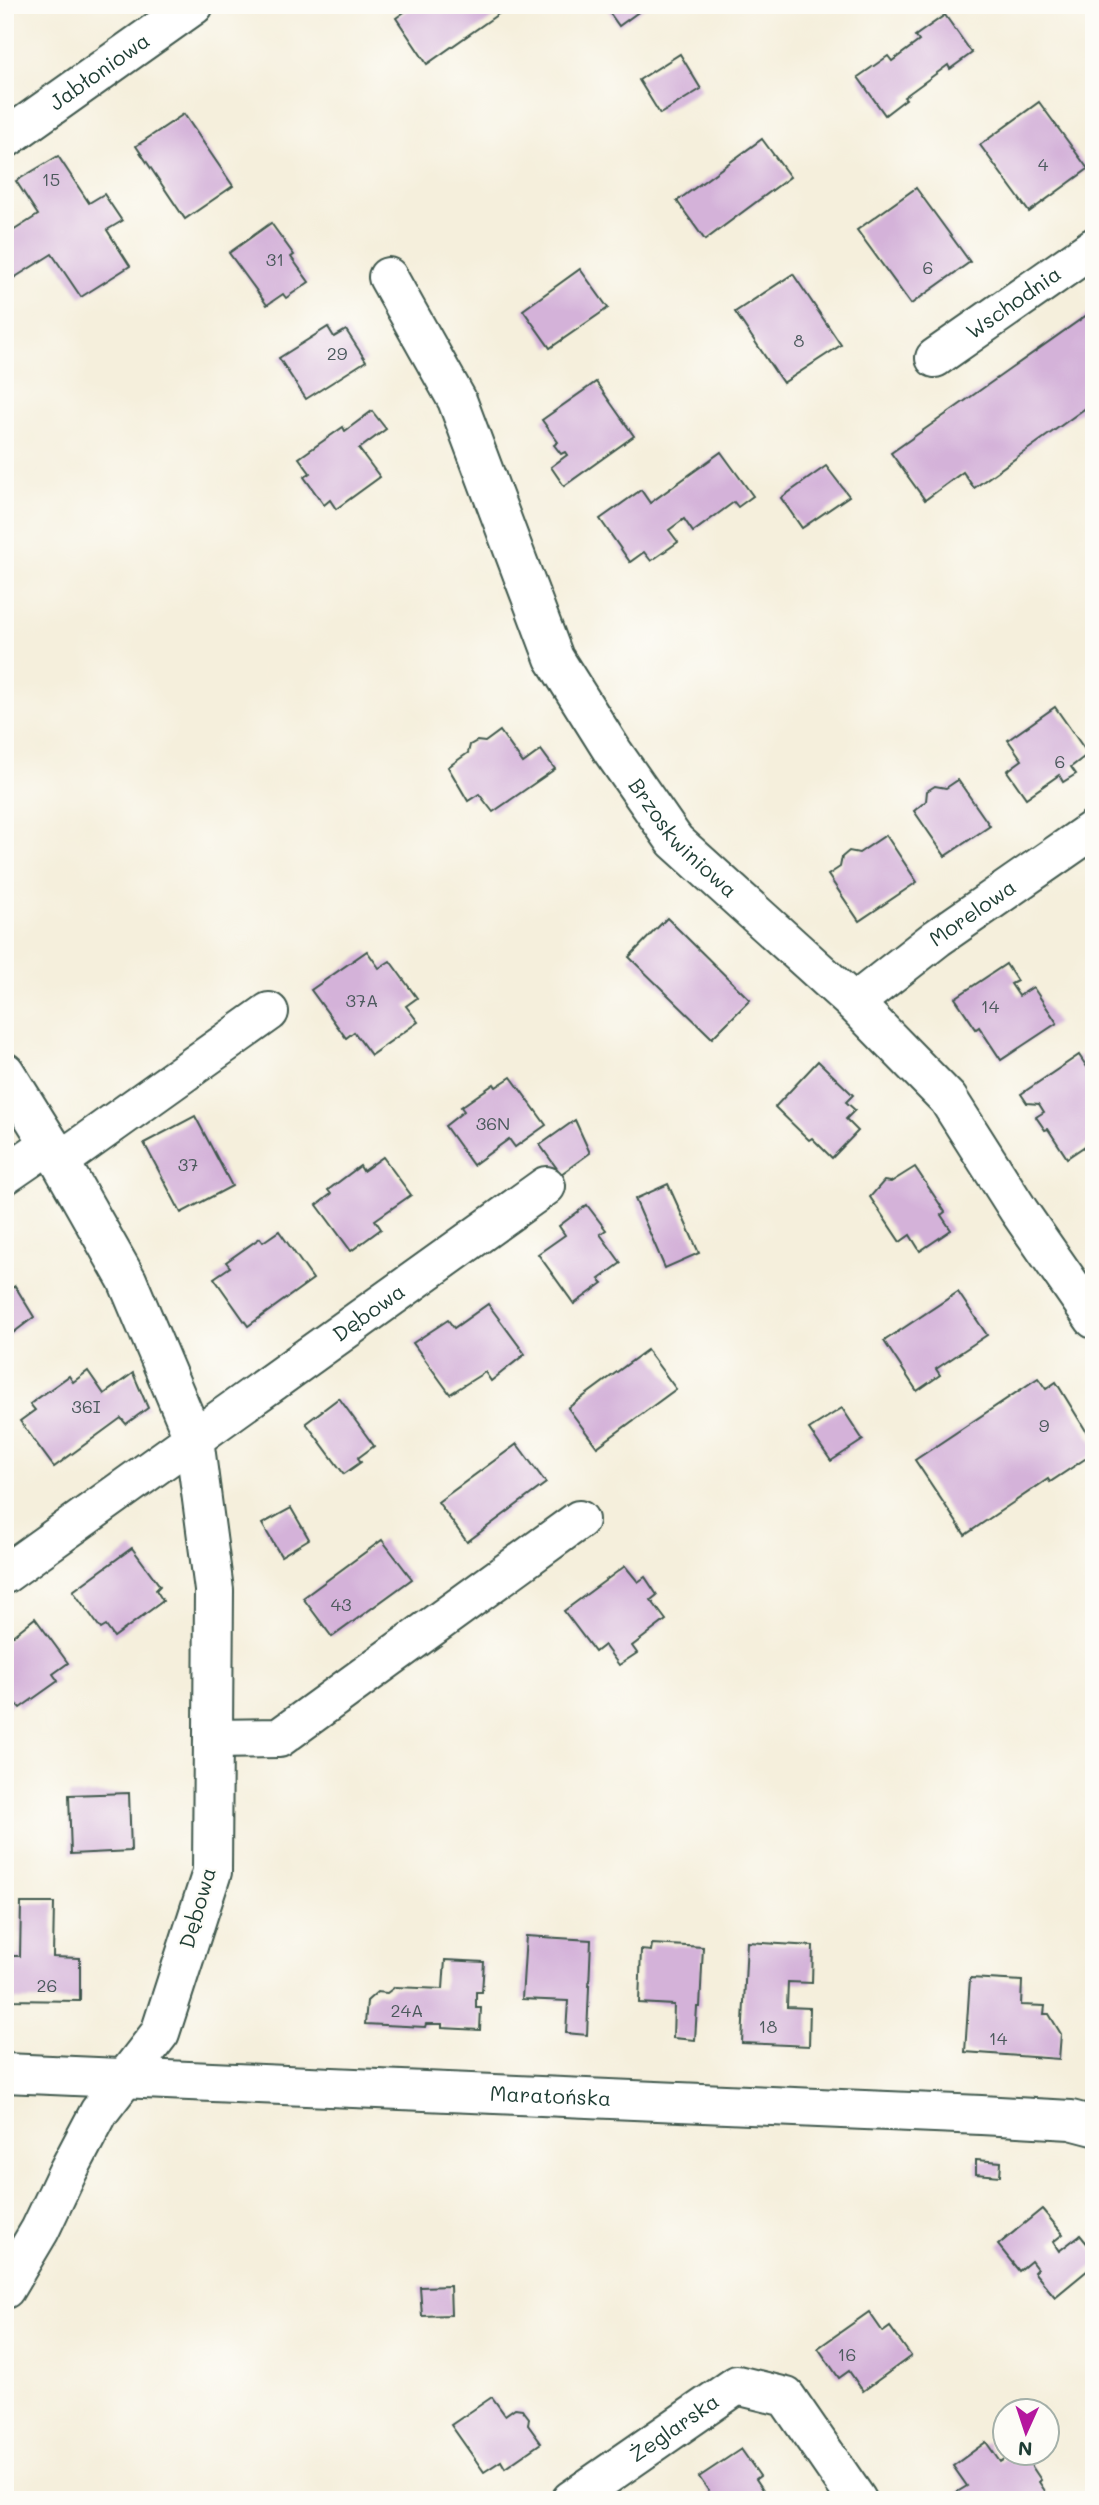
<svg xmlns="http://www.w3.org/2000/svg" width="1099" height="2505" viewBox="0 0 1099 2505" font-family="Mali,sans-serif">
<style>
.building{fill:#d4b2d9}
.lines{fill:none;stroke-linecap:round;stroke-linejoin:round}
.minor-casing{stroke:#3f584d;stroke-width:42}
.minor{stroke:#fff;stroke-width:38}
.labels{text-anchor:middle;stroke-width:5;stroke-linejoin:round;paint-order:stroke}
.number-label{font-size:18px;fill:#4c5a5d}
.street-label{font-size:21px;fill:#1f3d34;stroke:#fdfcf7}
</style>
<rect width="100%" height="100%" fill="#fdfcf7"/>
<filter id="ink" filterUnits="userSpaceOnUse"><feTurbulence type="fractalNoise" baseFrequency=".0143" numOctaves="2"/><feDisplacementMap in="SourceGraphic" scale="14" xChannelSelector="R" yChannelSelector="G"/><feConvolveMatrix kernelMatrix="1 2 1 2 8 2 1 2 1" color-interpolation-filters="sRGB"/></filter>
<filter id="wash" filterUnits="userSpaceOnUse"><feTurbulence type="fractalNoise" baseFrequency=".00686" numOctaves="4" result="noise"/><feDisplacementMap in="SourceGraphic" scale="28" xChannelSelector="R" yChannelSelector="G"/><feGaussianBlur stdDeviation="1.57" result="paint"/><feColorMatrix in="noise" values="0 0 0 0 0 0 0 0 0 0 0 0 0 0 0 0 0 1.4 0 .05"/><feComposite in="paint" operator="in"/></filter>
<g filter="url(#wash)">
<rect width="100%" height="100%" fill="#f5efdc"/>
<g id="blocks">
<g class="building">
<polygon points="414,5 511,5 427,64 396,18"/>
<polygon points="604,5 648,5 619,26"/>
<polygon points="945,15 972,53 950,69 948,65 904,97 906,99 885,115 858,77 888,56 892,61 919,41 915,36"/>
<polygon points="680,54 701,89 660,114 639,80"/>
<polygon points="1039,102 1088,169 1029,212 980,145"/>
<polygon points="184,114 233,186 185,219 136,146"/>
<polygon points="762,139 790,177 705,240 677,201"/>
<polygon points="58,156 89,203 104,194 122,221 107,230 130,266 81,297 52,254 9,281 12,286 5,291 5,236 38,215 16,181"/>
<polygon points="916,188 970,262 911,304 857,230"/>
<polygon points="271,223 294,255 291,257 309,282 286,298 283,294 267,305 229,253"/>
<polygon points="580,269 608,308 550,348 523,310"/>
<polygon points="793,274 841,345 783,383 735,312"/>
<polygon points="1094,310 1094,402 974,488 963,472 925,500 891,453"/>
<polygon points="328,327 334,337 346,330 366,361 306,399 279,358"/>
<polygon points="596,382 634,436 564,486 551,467 567,455 565,452 561,454 554,445 558,442 542,420"/>
<polygon points="372,411 386,429 359,449 380,477 336,509 330,500 324,505 304,477 310,473 299,458 343,427 345,431"/>
<polygon points="721,452 753,496 738,507 734,502 693,532 684,519 669,530 678,542 651,561 644,552 630,562 600,519 641,490 650,503"/>
<polygon points="826,466 849,496 802,528 781,498"/>
<polygon points="1055,707 1088,754 1071,767 1076,774 1063,782 1059,775 1026,798 1007,771 1022,760 1008,740"/>
<polygon points="500,731 523,763 541,750 555,769 493,812 479,794 468,801 448,767 468,753 470,745 477,741 485,742"/>
<polygon points="958,780 990,826 945,856 914,811 926,801 927,791 935,786 946,788"/>
<polygon points="886,835 917,882 859,921 828,875 840,867 842,857 849,851 859,853"/>
<polygon points="667,918 750,1000 712,1038 629,957"/>
<polygon points="367,951 379,968 390,961 417,998 406,1006 418,1022 371,1055 354,1032 346,1038 311,990"/>
<polygon points="1006,964 1017,981 1011,984 1019,996 1033,987 1057,1023 1001,1060 979,1027 976,1029 955,998"/>
<polygon points="1079,1055 1089,1070 1094,1067 1094,1140 1067,1158 1048,1129 1045,1130 1036,1117 1044,1112 1039,1104 1027,1103 1021,1094"/>
<polygon points="818,1061 853,1095 846,1102 855,1110 846,1119 858,1131 832,1158 812,1138 809,1140 775,1107"/>
<polygon points="511,1077 546,1125 515,1147 509,1139 473,1165 445,1126 464,1111 461,1107 494,1084 496,1087"/>
<polygon points="195,1116 232,1186 181,1213 144,1143"/>
<polygon points="575,1120 590,1153 561,1174 540,1145"/>
<polygon points="383,1157 411,1195 375,1220 381,1229 351,1251 317,1205 331,1194 328,1190 360,1166 363,1171"/>
<polygon points="915,1167 945,1212 941,1215 951,1230 920,1251 910,1235 900,1242 870,1197 884,1181 891,1182"/>
<polygon points="668,1184 699,1253 665,1268 635,1199"/>
<polygon points="587,1205 606,1230 600,1234 621,1263 599,1279 603,1283 574,1304 538,1254 565,1235 559,1226"/>
<polygon points="279,1231 313,1279 248,1326 214,1278 230,1267 226,1262 260,1238 263,1242"/>
<polygon points="5,1279 12,1288 15,1286 34,1317 5,1339"/>
<polygon points="958,1292 987,1335 936,1369 940,1375 917,1391 884,1341"/>
<polygon points="488,1304 525,1354 491,1381 485,1372 450,1394 413,1343 448,1320 454,1328"/>
<polygon points="647,1350 676,1389 597,1447 568,1408"/>
<polygon points="88,1371 104,1394 133,1373 148,1408 126,1424 121,1418 54,1467 20,1421 35,1410 30,1404 69,1376 73,1382"/>
<polygon points="1038,1378 1046,1389 1056,1382 1094,1444 1094,1453 1050,1482 1048,1479 965,1535 915,1460"/>
<polygon points="339,1398 374,1446 358,1458 361,1462 344,1474 306,1423"/>
<polygon points="842,1408 863,1440 831,1461 809,1429"/>
<polygon points="517,1444 546,1483 467,1542 438,1502"/>
<polygon points="291,1508 309,1539 281,1556 262,1524"/>
<polygon points="382,1540 412,1579 332,1637 303,1598"/>
<polygon points="132,1548 160,1586 156,1590 163,1601 114,1637 106,1626 101,1629 73,1591"/>
<polygon points="625,1566 638,1582 645,1577 657,1595 651,1600 666,1620 632,1646 637,1653 619,1665 604,1645 595,1652 564,1611"/>
<polygon points="35,1618 68,1663 53,1674 58,1681 20,1708 15,1702 5,1709 5,1642"/>
<polygon points="129,1793 131,1851 71,1854 69,1795"/>
<polygon points="21,1903 54,1903 53,1957 80,1958 80,2001 8,2000 8,1956 20,1956"/>
<polygon points="526,1936 591,1940 587,2035 566,2033 568,2001 522,1999"/>
<polygon points="747,1942 813,1946 812,1983 788,1982 787,2007 810,2008 809,2046 742,2043"/>
<polygon points="652,1944 703,1947 700,2007 697,2007 695,2040 673,2038 674,2005 639,2003 641,1950 651,1951"/>
<polygon points="445,1960 484,1962 482,1992 476,1992 476,2008 481,2008 480,2030 442,2028 442,2024 426,2024 425,2027 365,2024 367,2001 377,1992 387,1993 395,1987 443,1989"/>
<polygon points="970,1978 1022,1981 1021,2005 1045,2006 1044,2014 1049,2014 1061,2034 1059,2059 965,2052"/>
<polygon points="976,2160 1001,2162 1000,2176 976,2174"/>
<polygon points="1042,2209 1063,2234 1053,2242 1059,2251 1080,2235 1094,2252 1094,2265 1055,2297 1034,2272 1037,2269 1031,2261 1019,2271 998,2245"/>
<polygon points="450,2286 451,2315 422,2316 420,2287"/>
<polygon points="869,2312 883,2332 890,2327 911,2356 863,2391 849,2371 839,2378 818,2348"/>
<polygon points="492,2397 505,2415 515,2408 522,2409 529,2418 528,2425 541,2443 505,2468 501,2461 484,2472 451,2425"/>
<polygon points="986,2442 1000,2462 1008,2457 1013,2464 1025,2456 1041,2480 1039,2482 1051,2500 962,2500 957,2492 967,2486 953,2466"/>
<polygon points="741,2449 760,2476 756,2479 770,2500 715,2500 699,2477"/>
</g>
</g>
</g>
<g filter="url(#ink)">
<use href="#blocks" fill-opacity="0" stroke="#3f584d" stroke-width="2"/>
<g class="lines">
<g class="minor-casing">
<g id="minor">
<path id="s1" d="M5 139 194 5"/>
<path id="s2" d="M388 277 457 400 554 658 613 752 675 841 854 1003 948 1099 1019 1211 1094 1319"/>
<path id="s3" d="M935 358 1094 247"/>
<path id="s4" d="M854 1003 937 938 1094 829"/>
<polyline points="5,1072 50,1144 127,1280 194,1439 214,1590 212,1872 160,2033 99,2112 68,2171 40,2230 5,2289"/>
<polyline points="60,1161 269,1012"/>
<polyline points="5,1175 50,1144"/>
<path id="s5" d="M5 1574 546 1186"/>
<polyline points="213,1739 279,1738 579,1520"/>
<path id="s6" d="M5 2073 981 2115 1071 2120 1094 2126"/>
<path id="s7" d="M571 2500 737 2385 786 2397 857 2500"/>
</g>
</g>
<use href="#minor" class="minor"/>
</g>
</g>
<g class="labels">
<g class="number-label">
<text x="1043" y="171">4</text>
<text x="51" y="186">15</text>
<text x="275" y="266">31</text>
<text x="928" y="274">6</text>
<text x="799" y="347">8</text>
<text x="337" y="360">29</text>
<text x="1060" y="768">6</text>
<text x="362" y="1007">37A</text>
<text x="990" y="1013">14</text>
<text x="493" y="1130">36N</text>
<text x="188" y="1171">37</text>
<text x="86" y="1413">36I</text>
<text x="1044" y="1432">9</text>
<text x="341" y="1611">43</text>
<text x="47" y="1992">26</text>
<text x="407" y="2017">24A</text>
<text x="768" y="2033">18</text>
<text x="998" y="2045">14</text>
<text x="847" y="2361">16</text>
</g>
<g class="street-label">
<text dy="7" stroke="none"><textPath href="#s1" startOffset="116">Jabłoniowa</textPath></text>
<text dy="7" stroke="none"><textPath href="#s3" startOffset="96">Wschodnia</textPath></text>
<text dy="7" stroke="none"><textPath href="#s2" startOffset="639">Brzoskwiniowa</textPath></text>
<text dy="7" stroke="none"><textPath href="#s4" startOffset="149">Morelowa</textPath></text>
<text dy="7" stroke="none"><textPath href="#s5" startOffset="448">Dębowa</textPath></text>
<text transform="translate(198 1908) rotate(-74)" y="7">Dębowa</text>
<text dy="7" stroke="none"><textPath href="#s6" startOffset="546">Maratońska</textPath></text>
<text dy="7" stroke="none"><textPath href="#s7" startOffset="126">Żeglarska</textPath></text>
</g>
</g>
<rect width="1099" height="2505" fill="none" stroke="#fdfcf7" stroke-width="28"/>
<g transform="translate(1026 2432) rotate(183)"><circle r="33" fill="#fdfcf7" stroke="#a4b0a9" stroke-width="2"/>
<path d="M0-5L12 26L0 18L-12 26Z" fill="#b5179e"/>
<text y="-10" font-size="19" font-weight="bold" text-anchor="middle" fill="#1f3d34">N</text>
</g>
</svg>
